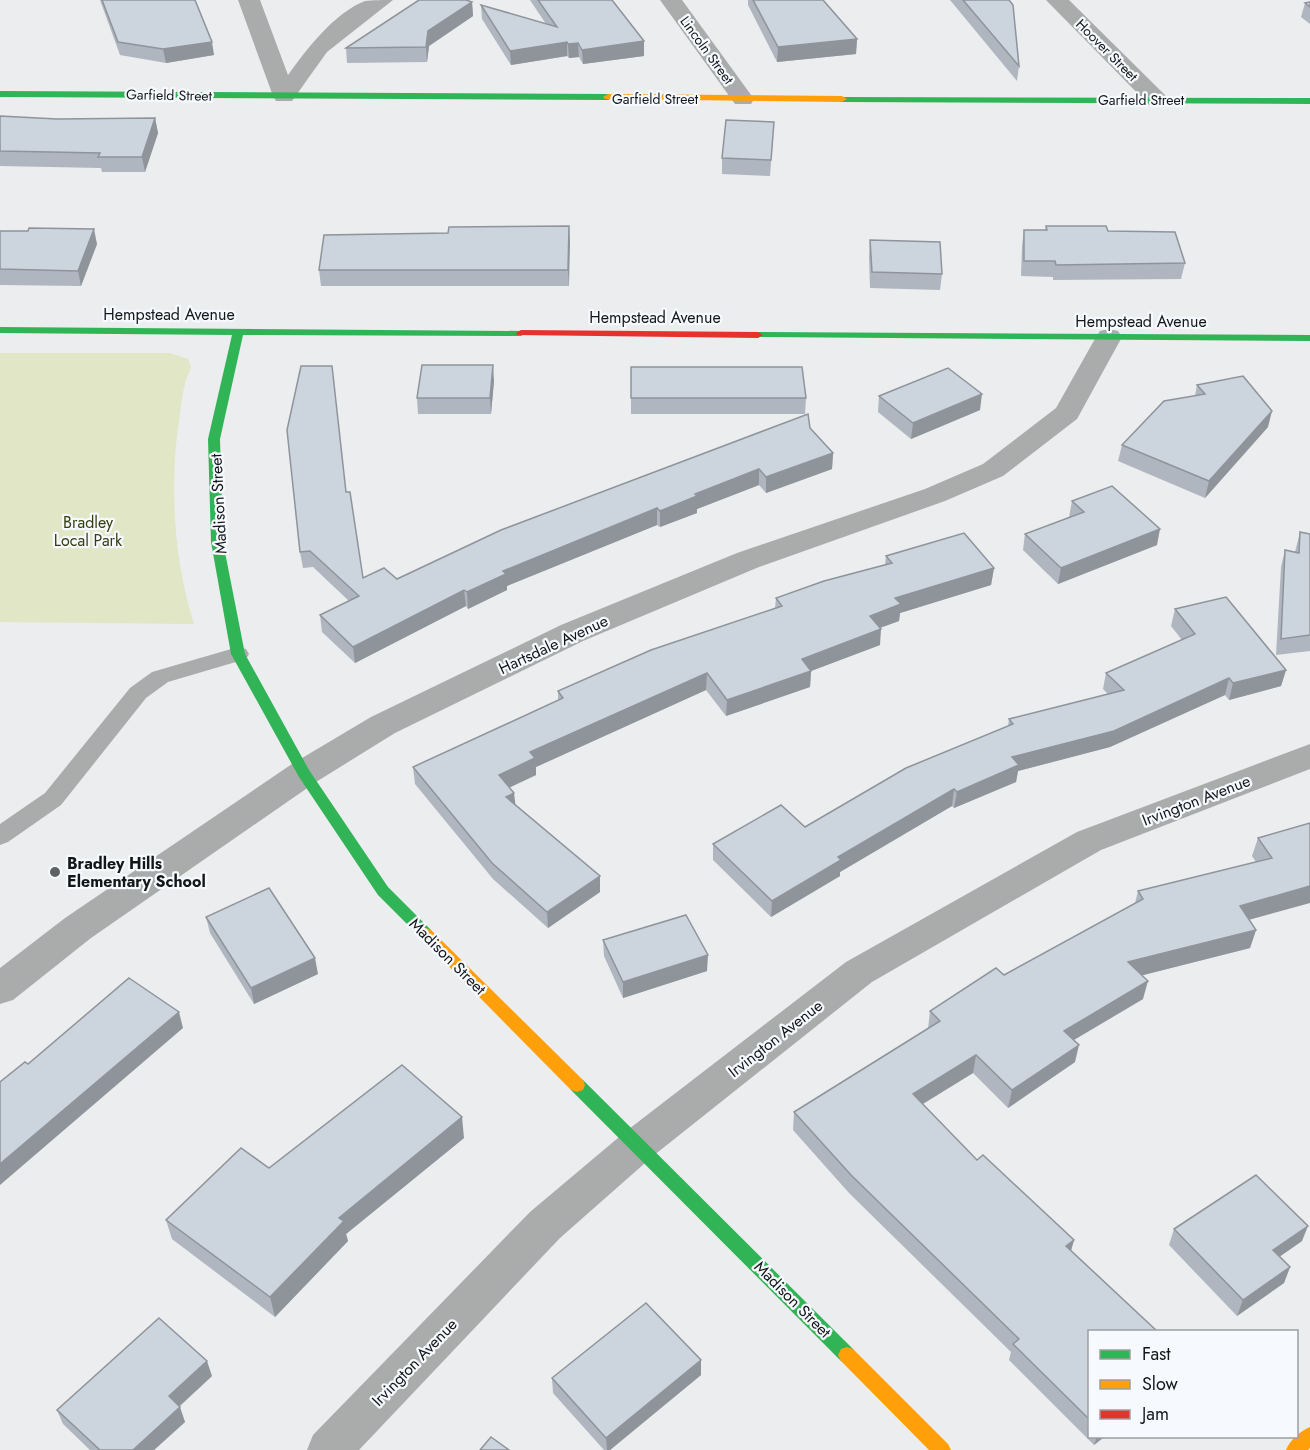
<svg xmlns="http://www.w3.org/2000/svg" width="1310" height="1450" viewBox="0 0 1310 1450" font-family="Jost,sans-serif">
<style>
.green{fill:#e0e6c6}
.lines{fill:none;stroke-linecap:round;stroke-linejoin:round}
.lane{fill:#aaacac;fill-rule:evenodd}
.street{fill:#aaacac;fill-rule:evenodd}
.fast{fill:#30b455;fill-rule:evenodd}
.slow{fill:#ff9f0a;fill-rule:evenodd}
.jam{fill:#e5322d;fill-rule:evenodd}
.wall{fill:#afb6bf}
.shaded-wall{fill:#8f949b}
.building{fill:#ccd4de;stroke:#8f949b;stroke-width:1.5}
.poi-dot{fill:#606163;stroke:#f6fafe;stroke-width:2}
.labels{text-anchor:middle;stroke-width:4.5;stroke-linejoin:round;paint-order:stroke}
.far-street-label{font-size:14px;fill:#151617;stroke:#f6fafe}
.street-label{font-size:16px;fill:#151617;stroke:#f6fafe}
.park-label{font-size:16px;fill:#373c0f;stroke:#f6fafe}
.poi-label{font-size:16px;font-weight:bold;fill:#151617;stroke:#f6fafe;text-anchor:start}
</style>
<rect width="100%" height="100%" fill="#ebedef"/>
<path class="green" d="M0 353H170L188 359 191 368C184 381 182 398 180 413 169 482 173 557 194 624L0 622Z"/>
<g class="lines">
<polygon class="lane" points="238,647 246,649 249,654 246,659 168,682 146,698 61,805 8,842 0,845 0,824 45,793 130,688 152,672"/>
<g class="street">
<path d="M238 0H260L288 75C306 50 334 13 365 1 372 0 384 0 393 0L327 52 292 101H276L273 96Z"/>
<polygon points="660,0 682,0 754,99 751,104 735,104"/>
<polygon points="1046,0 1069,0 1165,95 1168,100 1165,105 1149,105"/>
<polygon points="1109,329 1118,331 1122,337 1077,419 1003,476 945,501 759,567 583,641 395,733 316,782 91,938 13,1000 0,1004 0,968 65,918 292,764 371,717 561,625 737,553 925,489 983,464 1056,408 1096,337 1100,331"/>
<polygon points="1310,744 1310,769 1101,850 872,982 653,1156 560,1238 359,1450 307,1450 313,1435 530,1212 625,1132 846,962 1077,832"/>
</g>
<g class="fast">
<polygon points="0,91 608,94 613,97 608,100 0,97"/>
<polygon points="839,97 1310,98 1310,104 842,102 837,99"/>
<polygon points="0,327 525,331 526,333 521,336 243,335 220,439 223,542 245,654 309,770 388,887 431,930 433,934 431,938 426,940 421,938 378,895 299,777 231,654 211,542 208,439 232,335 0,333"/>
<polygon points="758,332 1310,335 1310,341 754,337 754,333"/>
<polygon points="577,1078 583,1080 853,1349 856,1355 853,1361 847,1363 841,1361 571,1090 569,1085 571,1080"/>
</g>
<g class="slow">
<polygon points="608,94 842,96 847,99 842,102 605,99 603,97"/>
<polygon points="426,928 431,930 583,1080 585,1085 583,1090 577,1092 571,1090 421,938 419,934 421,930"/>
<polygon points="847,1347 853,1349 948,1444 951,1450 929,1450 841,1361 838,1355 841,1349"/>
<path d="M1310 1427V1448L1308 1450H1286C1290 1440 1300 1431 1310 1427Z"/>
</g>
<polygon class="jam" points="521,330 758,332 763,335 758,338 517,335 516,333"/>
</g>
<g class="wall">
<polygon points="100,0 195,0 214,55 166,63 120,55"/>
<polygon points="530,0 612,0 644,41 644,56 583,64 579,57 569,58 567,56 511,65 482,19 481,5 546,24"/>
<polygon points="748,0 823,0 857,39 856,54 777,62 748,5"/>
<polygon points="950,0 1009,0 1019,66 1017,81"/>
<polygon points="472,2 473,16 429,46 427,62 347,63 346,48"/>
<polygon points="1310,2 1310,24 1301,17 1305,3"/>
<polygon points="0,116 57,119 155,118 158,133 145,172 102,172 101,168 0,166"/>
<polygon points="774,122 770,176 722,174 722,158"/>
<polygon points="569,226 569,286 321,286 319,270 448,233"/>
<polygon points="1046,226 1108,231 1185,263 1181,279 1053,280 1053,277 1021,276 1022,246 1024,230 1045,230"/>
<polygon points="0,231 28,231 97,244 81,286 0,285"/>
<polygon points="870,240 942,274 940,290 870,288 869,256"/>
<polygon points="494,381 491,414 418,414 417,398"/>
<polygon points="1197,385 1268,427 1205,498 1118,461 1122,445 1195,396"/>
<polygon points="879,396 980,410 911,439 878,412"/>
<polygon points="631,398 806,398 805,414 631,414"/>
<polygon points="810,428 833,453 832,469 766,493 759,485 697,509 697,513 660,527 657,525 507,586 507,590 468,609 466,606 355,663 322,632 320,615 349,601 313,567 303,568 300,552 346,492 363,578 397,579"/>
<polygon points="1072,501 1157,545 1058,584 1023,550 1025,534 1069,517"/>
<polygon points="1300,532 1310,534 1310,651 1276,655 1281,567 1285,550 1295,552"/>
<polygon points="886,556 994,568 991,585 900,613 899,621 880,628 880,645 811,671 810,687 726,716 706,690 536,767 536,775 510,787 515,805 600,892 548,928 493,879 415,784 413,767 558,701 558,691 775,609 776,598 885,565"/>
<polygon points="1175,609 1286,670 1281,686 1229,700 1225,695 1110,747 1018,771 1016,782 954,808 952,806 840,872 840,876 771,917 713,860 713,844 805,827 1008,726 1009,719 1108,694 1103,689 1106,673 1182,640 1171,626"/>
<polygon points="1310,823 1249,920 1256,930 1250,948 1142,975 1143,999 1074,1040 1075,1062 1008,1108 973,1073 923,1104 977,1160 1074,1240 1071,1251 1089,1332 1089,1437 1104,1437 1094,1445 1009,1360 1011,1352 849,1193 793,1130 794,1112 928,1029 930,1011 1004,975 1135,903 1138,891 1256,862 1252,856 1258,838"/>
<polygon points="206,917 318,974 254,1004 210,933"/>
<polygon points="603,940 707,971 623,998 604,956"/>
<polygon points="464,1138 346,1234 348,1241 275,1317 172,1239 166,1220 269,1168"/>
<polygon points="1174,1229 1302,1241 1279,1257 1290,1267 1284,1283 1237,1316 1169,1245"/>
<polygon points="701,1375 610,1450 604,1450 553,1393 552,1378"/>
<polygon points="212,1376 179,1407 185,1422 154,1450 90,1450 63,1424 57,1410"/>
</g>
<g class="shaded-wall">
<polygon points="472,2 473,16 429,46 427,62 426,47 428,31"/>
<polygon points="857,39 856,54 777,62 778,47"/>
<polygon points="644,41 644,56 583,64 582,50"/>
<polygon points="212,42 214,55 166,63 163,49"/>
<polygon points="567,42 567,56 511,65 510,51"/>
<polygon points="578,43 579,57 569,58 568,44"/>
<polygon points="155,118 158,133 145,172 142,157"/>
<polygon points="569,226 570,242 569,286 568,270"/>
<polygon points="94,229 97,244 81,286 78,271"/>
<polygon points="493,365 494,381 491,414 490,398"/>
<polygon points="982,394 980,410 911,439 913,423"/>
<polygon points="1272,411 1268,427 1205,498 1209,481"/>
<polygon points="833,453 832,469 766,493 766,477"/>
<polygon points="759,469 759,485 697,509 697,513 660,527 660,511 695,494"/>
<polygon points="657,508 657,525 507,586 507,590 468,609 467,592 503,571"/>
<polygon points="1160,529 1157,545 1058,584 1061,568"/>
<polygon points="994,568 991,585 900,613 899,621 868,632 870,616 895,598"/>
<polygon points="464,590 466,606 355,663 353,647"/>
<polygon points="881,629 880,645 811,671 810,687 726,716 727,700 802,659"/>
<polygon points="1286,670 1281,686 1229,700 1233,683"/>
<polygon points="707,673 706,690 536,767 536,775 500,792 499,775 530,752"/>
<polygon points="1229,678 1225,695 1110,747 1018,771 1016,782 954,808 957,792 1012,757"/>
<polygon points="954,789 952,806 840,872 840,876 771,917 772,901 838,857"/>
<polygon points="514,793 516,809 506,797"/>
<polygon points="600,876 600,892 548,928 547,912"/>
<polygon points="1310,886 1310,903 1234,924 1240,906"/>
<polygon points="1256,930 1250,948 1124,980 1128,962"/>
<polygon points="708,955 707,971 623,998 623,982"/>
<polygon points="315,958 318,974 254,1004 251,988"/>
<polygon points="1148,981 1143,999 1060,1048 1064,1031"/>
<polygon points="179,1012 183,1028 0,1185 0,1164"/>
<polygon points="1079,1045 1075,1062 1008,1108 1012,1090"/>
<polygon points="976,1055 973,1073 911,1111 913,1094"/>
<polygon points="462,1117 464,1138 346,1234 348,1241 275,1317 270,1297 339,1218"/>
<polygon points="1308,1226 1302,1241 1266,1266 1273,1250"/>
<polygon points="1074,1240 1069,1257 1066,1246"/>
<polygon points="1290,1267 1284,1283 1237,1316 1243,1300"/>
<polygon points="701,1360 701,1375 610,1450 607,1450 606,1438"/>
<polygon points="207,1361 212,1376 174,1411 169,1396"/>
<polygon points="180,1407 185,1422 154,1450 133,1450"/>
<polygon points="1097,1437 1104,1437 1094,1445"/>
</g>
<g class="building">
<polygon points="102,0 195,0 212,42 163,49 118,42"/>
<polygon points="419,0 466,0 472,2 428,31 426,47 346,48"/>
<polygon points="538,0 612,0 644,41 582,50 578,43 568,44 567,42 510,51 481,5 557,27"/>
<polygon points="753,0 823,0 857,39 778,47"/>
<polygon points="963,0 1009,0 1013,5 1019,66"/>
<polygon points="1310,2 1310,7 1305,3"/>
<polygon points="0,116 57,119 155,118 142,157 98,157 100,153 0,151"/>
<polygon points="726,120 774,122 771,160 722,158"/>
<polygon points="569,226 568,270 319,270 324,235 448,233 449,227"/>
<polygon points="1046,226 1106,226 1108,231 1175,232 1185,263 1056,265 1055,261 1024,261 1024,230 1047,230"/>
<polygon points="29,228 94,229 78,271 0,269 0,231 28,231"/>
<polygon points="870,240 940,242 942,274 872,272"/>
<polygon points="422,365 493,365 490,398 417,398"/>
<polygon points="301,366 332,366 346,492 350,492 363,578 384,568 397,579 501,530 808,414 810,428 833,453 766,477 759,469 695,494 697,496 660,511 657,508 503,571 506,574 467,592 464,590 353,647 320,615 359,596 310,551 300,552 287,430"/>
<polygon points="631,367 802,367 806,398 631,398"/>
<polygon points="948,368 982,394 913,423 879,396"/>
<polygon points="1243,376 1272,411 1209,481 1122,445 1164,401 1205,394 1197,385"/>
<polygon points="1112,486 1160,529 1061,568 1025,534 1084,512 1072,501"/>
<polygon points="1300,532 1310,534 1310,635 1281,639 1285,550 1299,553"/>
<polygon points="964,533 994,568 895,598 901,604 870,616 881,629 802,659 811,671 727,700 707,673 530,752 535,758 499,775 514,793 506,797 600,876 547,912 492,863 413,767 563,698 558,691 651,650 782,606 776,598 824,581 892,563 886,556"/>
<polygon points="1226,597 1286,670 1233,683 1229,678 1114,731 1012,757 1019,765 957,792 954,789 838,857 841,860 772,901 713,844 781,805 805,827 906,768 1013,724 1009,719 1124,690 1106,673 1195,634 1175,609"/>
<polygon points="1310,823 1310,886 1240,906 1256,930 1128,962 1148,981 1064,1031 1079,1045 1012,1090 976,1055 913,1094 977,1160 983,1155 1074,1240 1066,1246 1158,1332 1089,1332 1089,1419 1013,1344 1019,1339 851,1175 794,1112 940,1021 930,1011 996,968 1004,975 1143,899 1138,891 1272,858 1258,838"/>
<polygon points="269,888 315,958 251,988 206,917"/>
<polygon points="686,915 708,955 623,982 603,940"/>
<polygon points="129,978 179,1012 0,1164 0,1082 25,1062 28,1064"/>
<polygon points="402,1065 462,1117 339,1218 344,1221 270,1297 166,1220 241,1148 269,1168"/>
<polygon points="1256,1175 1308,1226 1273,1250 1290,1267 1243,1300 1174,1229"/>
<polygon points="646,1303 701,1360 606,1438 552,1378"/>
<polygon points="159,1318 207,1361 169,1396 180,1407 133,1450 100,1450 57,1410"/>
<polygon points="491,1437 509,1450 480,1450"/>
</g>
<circle class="poi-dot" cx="55" cy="872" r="6"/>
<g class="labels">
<g class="far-street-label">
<text transform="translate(707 50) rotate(54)" y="5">Lincoln Street</text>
<text transform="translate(1107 50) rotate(45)" y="5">Hoover Street</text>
<text transform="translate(169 95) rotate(1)" y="5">Garfield Street</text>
<text x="655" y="104">Garfield Street</text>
<text x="1141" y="105">Garfield Street</text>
</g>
<g class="street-label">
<text x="169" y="320">Hempstead Avenue</text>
<text x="655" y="323">Hempstead Avenue</text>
<text x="1141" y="327">Hempstead Avenue</text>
<text transform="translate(218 504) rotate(-93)" y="6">Madison Street</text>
<text transform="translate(553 644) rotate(-25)" y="6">Hartsdale Avenue</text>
<text transform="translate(1196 800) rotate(-21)" y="6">Irvington Avenue</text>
<text transform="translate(448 956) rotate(45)" y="6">Madison Street</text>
<text transform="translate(775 1038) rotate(-38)" y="6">Irvington Avenue</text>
<text transform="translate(793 1299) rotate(45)" y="6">Madison Street</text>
<text transform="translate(414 1362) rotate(-46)" y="6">Irvington Avenue</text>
</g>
<g class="park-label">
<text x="88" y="528">Bradley<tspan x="88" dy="18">Local Park</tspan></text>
</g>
<g class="poi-label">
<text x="67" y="869">Bradley Hills<tspan x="67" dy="18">Elementary School</tspan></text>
</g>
</g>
<rect x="1088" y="1330" width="210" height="108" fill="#f6fafe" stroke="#9c9fa2" stroke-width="1.5"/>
<rect x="1100" y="1350" width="30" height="9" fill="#30b455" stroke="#9c9fa2" stroke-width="1.5"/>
<text x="1142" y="1360" font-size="18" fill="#151617">Fast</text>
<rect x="1100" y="1380" width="30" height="9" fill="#ff9f0a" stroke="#9c9fa2" stroke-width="1.5"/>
<text x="1142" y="1390" font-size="18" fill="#151617">Slow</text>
<rect x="1100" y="1410" width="30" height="9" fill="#e5322d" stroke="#9c9fa2" stroke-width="1.5"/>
<text x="1142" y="1420" font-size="18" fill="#151617">Jam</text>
</svg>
